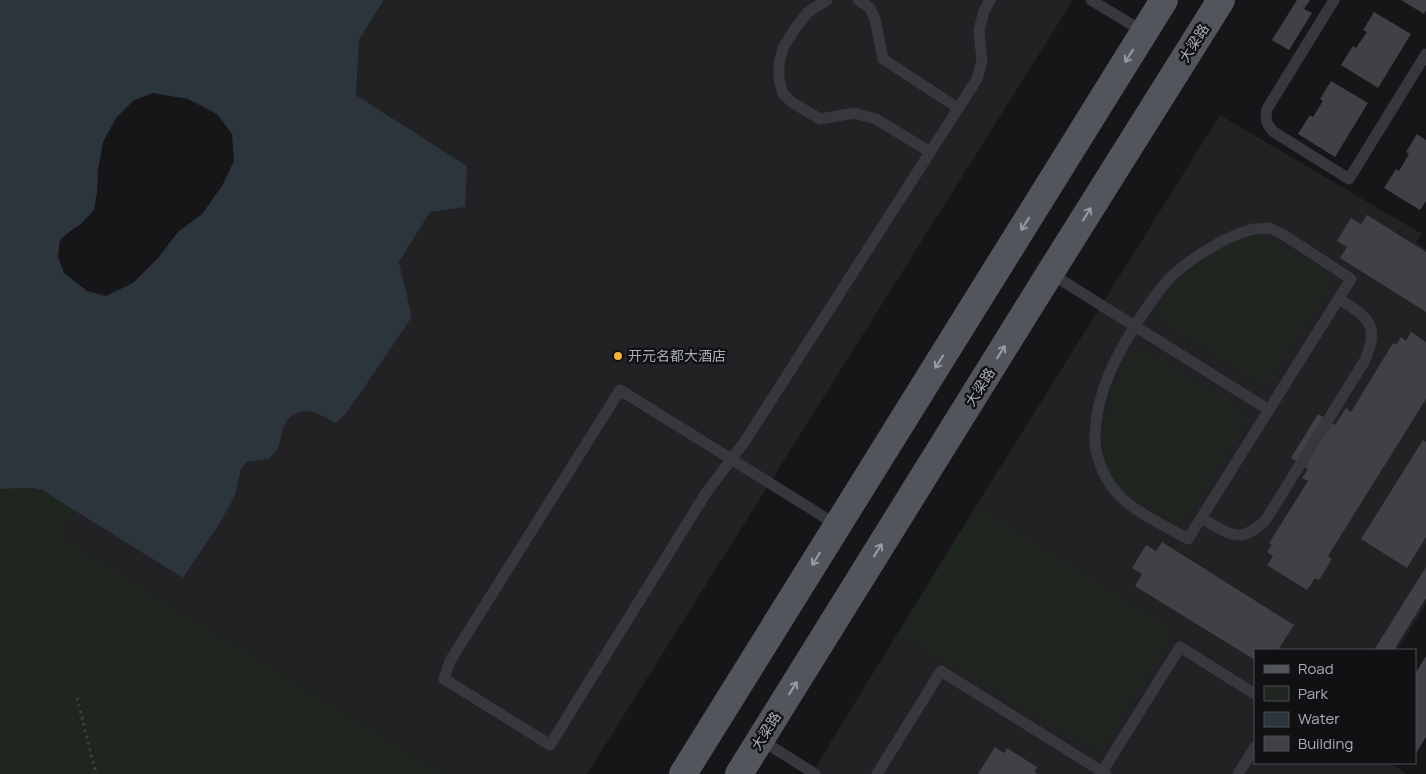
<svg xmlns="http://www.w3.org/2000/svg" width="1426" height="774" viewBox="0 0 1426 774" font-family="Manrope,'Noto Sans SC',sans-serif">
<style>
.built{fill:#222225}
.green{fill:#1e261f}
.water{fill:#2c353c;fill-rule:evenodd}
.building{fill:#404145}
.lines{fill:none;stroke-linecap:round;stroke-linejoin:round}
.path{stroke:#3d3f44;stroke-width:3;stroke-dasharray:2.5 4;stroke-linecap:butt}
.service{stroke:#37383d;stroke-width:11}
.primary{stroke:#53555c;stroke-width:28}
.oneway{stroke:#979ba6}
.poi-dot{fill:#f2b134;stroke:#111113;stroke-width:2}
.labels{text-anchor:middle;stroke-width:4.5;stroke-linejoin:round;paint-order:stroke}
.street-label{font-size:14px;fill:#a8adb8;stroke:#111113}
.poi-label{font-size:14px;fill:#a8adb8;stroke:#111113;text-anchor:start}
</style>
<rect width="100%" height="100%" fill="#161618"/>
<g class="built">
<polygon points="384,0 1073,0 587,774 444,774 59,537 75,510 183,578 218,526 235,496 241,469 247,462 269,459 284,425 293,413 305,410 323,415 336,423 344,416 412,317 399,262 430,212 467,166 356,95 359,40"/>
<polygon points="1220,115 1422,234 1416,242 1426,249 1426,604 1397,650 1255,650 1255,763 1389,763 1407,774 811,774 976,506"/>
</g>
<g class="green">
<path d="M1260 236 1269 238 1330 275 1331 287 1268 383 1262 384 1166 324C1164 321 1161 318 1161 314 1159 301 1183 274 1193 267 1202 260 1224 246 1233 242 1242 238 1251 237 1260 236Z"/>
<polygon points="1141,349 1242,408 1244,417 1243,427 1185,519 1178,523 1135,500 1117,487 1105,460 1107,427 1113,391 1127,361 1133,352"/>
<polygon points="32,488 42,490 75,510 60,537 444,774 0,774 0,489"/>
<polygon points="976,506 1174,631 1102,749 1092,748 898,633"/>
</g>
<path class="water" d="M0 0H384L359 40 356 95 467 166 465 207 430 212 399 262 412 317 359 395 344 416 336 423C317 412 295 401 283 428 281 435 280 444 277 450 275 453 271 456 269 459L247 462 241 469 235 496 218 526 183 578 42 490 32 488 0 489ZM153 93 188 99 217 114 232 134 234 161 222 186 202 214 178 232 158 258 133 283 106 296 87 291 64 273 58 256 60 240 69 232 81 224 94 210 97 193 98 170 103 142 116 118 134 100Z"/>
<g class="building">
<polygon points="1297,0 1310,0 1304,9 1312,13 1289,50 1272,40"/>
<polygon points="1401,0 1426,0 1426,10 1424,14"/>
<polygon points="1374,12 1411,34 1378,88 1341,65 1353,46 1356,48 1367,32 1363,30"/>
<polygon points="1331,81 1368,103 1335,157 1298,134 1310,115 1313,117 1323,101 1320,99"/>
<polygon points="1417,134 1426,140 1426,201 1420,210 1384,188 1396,169 1399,171 1409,154 1406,152"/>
<polygon points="1367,215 1426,252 1426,312 1340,258 1347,247 1337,241 1351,218 1361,224"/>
<polygon points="1411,332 1426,342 1426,399 1328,556 1332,559 1319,580 1315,578 1307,590 1267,565 1273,556 1267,552 1272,545 1269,543 1308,481 1302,478 1308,469 1291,458 1318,414 1335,425 1346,408 1351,412 1393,343 1396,345 1401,337 1406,341"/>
<polygon points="1423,440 1426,442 1426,537 1407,568 1361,539"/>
<polygon points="1162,542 1294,625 1278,650 1255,650 1255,660 1135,586 1142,574 1132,568 1146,545 1156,551"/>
<polygon points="1426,567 1426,598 1394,650 1374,650"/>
<polygon points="1426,656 1426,737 1415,755 1415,674"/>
<polygon points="995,747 1004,753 1007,748 1037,767 1034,772 1038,774 978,774"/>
</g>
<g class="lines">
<polyline class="path" points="77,698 96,774"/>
<g class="service">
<polyline points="827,0 808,12 794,30 783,48 779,63 779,79 783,94 793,103 820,119 854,113 876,119 930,152"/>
<polyline points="858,0 870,8 875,19 883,59 958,108"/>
<polyline points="1091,0 1144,32"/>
<path d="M1334 0 1267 109C1265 120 1266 124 1274 132L1349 179 1426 54"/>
<path d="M1269 228 1284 235 1351 279 1188 539C1161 523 1122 508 1107 479 1100 467 1094 450 1095 436 1096 392 1117 353 1140 318 1149 305 1157 292 1167 281 1186 261 1224 237 1250 230 1256 228 1263 229 1269 228Z"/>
<polyline points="1050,273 1269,410"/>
<path d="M1201 518C1228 533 1239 546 1265 521L1364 362C1381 325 1368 317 1339 299"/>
<polyline points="837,525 620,390 450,661 444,679 550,745 706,493 745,441 977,79 982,61 979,30 984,11 990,0"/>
<polyline points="761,740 815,774"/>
<polyline points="1102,772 1180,647 1255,694"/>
<polyline points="877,774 941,671 1106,774"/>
<polyline points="1238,774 1255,747"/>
</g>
<g class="primary">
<polyline points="683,774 1164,0"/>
<polyline points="739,774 1050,273 1221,0"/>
</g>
</g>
<defs><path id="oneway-shaft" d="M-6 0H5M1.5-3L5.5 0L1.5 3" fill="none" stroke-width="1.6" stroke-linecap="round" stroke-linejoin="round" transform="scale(1.25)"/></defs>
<g class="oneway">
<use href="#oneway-shaft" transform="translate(1129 56) rotate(122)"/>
<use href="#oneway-shaft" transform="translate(1087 214) rotate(-58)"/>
<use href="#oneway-shaft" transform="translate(1025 224) rotate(122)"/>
<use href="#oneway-shaft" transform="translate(1001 352) rotate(-58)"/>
<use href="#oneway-shaft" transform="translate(939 362) rotate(122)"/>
<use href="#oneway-shaft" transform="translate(878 550) rotate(-58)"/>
<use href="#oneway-shaft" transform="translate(816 559) rotate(122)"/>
<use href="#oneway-shaft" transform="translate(793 688) rotate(-58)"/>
</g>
<circle class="poi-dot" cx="618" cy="356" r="5"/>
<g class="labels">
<g class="street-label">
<text transform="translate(1194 43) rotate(-58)" y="5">大梁路</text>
<text transform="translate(980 387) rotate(-58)" y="5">大梁路</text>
<text transform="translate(766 731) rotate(-58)" y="5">大梁路</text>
</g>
<g class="poi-label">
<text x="628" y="361">开元名都大酒店</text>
</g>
</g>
<rect x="1254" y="649" width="162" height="115" fill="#111113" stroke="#4d4f55"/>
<rect x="1264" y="665" width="25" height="8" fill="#53555c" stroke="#4d4f55"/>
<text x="1298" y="674" font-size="15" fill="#a8adb8">Road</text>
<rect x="1264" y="686" width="25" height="15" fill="#1e261f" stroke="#4d4f55"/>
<text x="1298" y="699" font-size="15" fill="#a8adb8">Park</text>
<rect x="1264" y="712" width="25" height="15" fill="#2c353c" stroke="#4d4f55"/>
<text x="1298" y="724" font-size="15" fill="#a8adb8">Water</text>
<rect x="1264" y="736" width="25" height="15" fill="#404145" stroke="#4d4f55"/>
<text x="1298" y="749" font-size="15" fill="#a8adb8">Building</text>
</svg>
